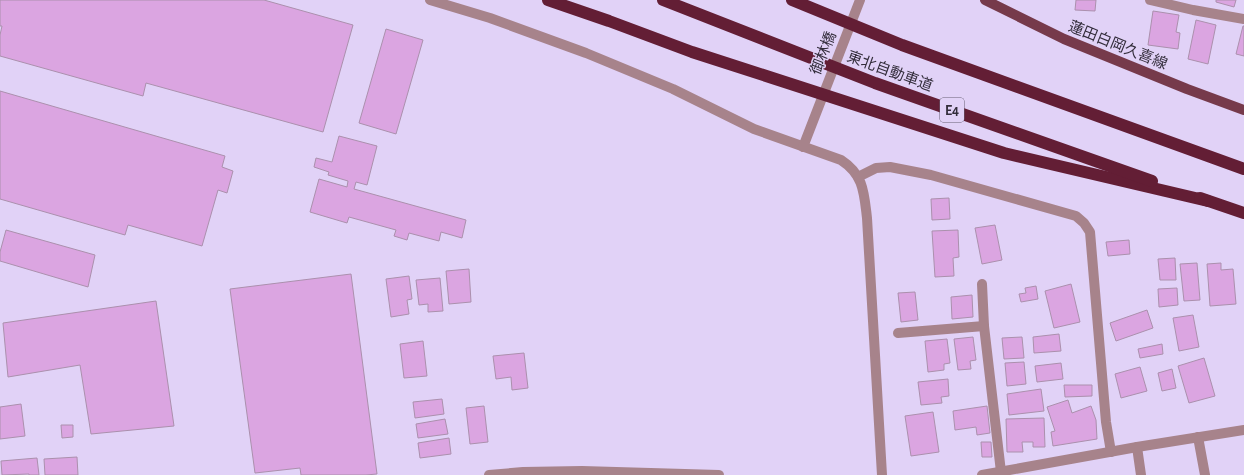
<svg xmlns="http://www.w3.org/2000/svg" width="1244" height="475" viewBox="0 0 1244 475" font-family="'Alegreya Sans','Noto Sans JP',sans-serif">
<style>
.building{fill:#dba5e1;stroke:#ab90ad}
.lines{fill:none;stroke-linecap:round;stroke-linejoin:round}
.minor{stroke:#a7838b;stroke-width:10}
.major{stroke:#763a4b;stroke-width:10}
.highway{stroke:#631e35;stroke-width:12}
.labels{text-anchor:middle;stroke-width:3;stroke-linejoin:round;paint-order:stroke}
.shield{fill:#e1d2f7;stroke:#675e73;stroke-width:1}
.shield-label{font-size:14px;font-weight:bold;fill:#332d3b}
.street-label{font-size:15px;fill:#332d3b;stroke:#e1d2f7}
</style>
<rect width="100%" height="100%" fill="#e1d2f7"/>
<g class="building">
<polygon points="0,0 264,0 353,25 323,132 146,83 143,96 0,56 0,35 2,26 0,26"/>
<polygon points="1076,0 1096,0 1095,11 1075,10"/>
<polygon points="1216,0 1236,0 1234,7 1216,2"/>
<polygon points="1153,11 1179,15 1176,32 1180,33 1178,49 1148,45"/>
<polygon points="1196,20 1216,25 1208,64 1188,59"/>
<polygon points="1243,26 1244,26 1244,56 1236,54"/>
<polygon points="386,29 423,40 396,134 359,123"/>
<polygon points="0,91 225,156 222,167 233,171 227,193 218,190 202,246 128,225 125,235 0,199"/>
<polygon points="339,136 377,146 367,185 356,182 354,189 466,220 462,238 441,232 439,241 409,233 407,240 394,236 396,230 349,217 347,223 310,212 319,179 347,187 348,181 328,175 329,172 314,167 316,158 332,162"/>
<polygon points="949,198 950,219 932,220 931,199"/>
<polygon points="995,225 1002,260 982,264 975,228"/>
<polygon points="6,230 95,255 88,287 0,261 0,252"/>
<polygon points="958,230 959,257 953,258 954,276 935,277 932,231"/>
<polygon points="1129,240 1130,254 1108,256 1106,242"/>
<polygon points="1175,258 1176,280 1160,280 1158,259"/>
<polygon points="1197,263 1200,300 1184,301 1180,264"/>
<polygon points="1221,263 1221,270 1233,269 1236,304 1210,306 1207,264"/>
<polygon points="469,269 471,302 449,304 446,271"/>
<polygon points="351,274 377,474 366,475 301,475 300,468 255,473 230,289"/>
<polygon points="409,276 412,299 407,300 409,314 391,317 386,279"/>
<polygon points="440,278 443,311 428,312 428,304 419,305 416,280"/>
<polygon points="1071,284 1080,322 1054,328 1045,291"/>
<polygon points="1036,286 1038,299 1021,302 1019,294 1026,293 1025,288"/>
<polygon points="1177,288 1178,305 1159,307 1158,289"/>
<polygon points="915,292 918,320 901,322 898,293"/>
<polygon points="972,295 973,317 952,319 951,297"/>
<polygon points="156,301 174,426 91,434 80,365 8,377 3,323"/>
<polygon points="1147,310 1153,328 1116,341 1110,323"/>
<polygon points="1193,315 1199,347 1179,351 1173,318"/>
<polygon points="1059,334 1061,351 1034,353 1033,337"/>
<polygon points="973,337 976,360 970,361 971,369 958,370 954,339"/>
<polygon points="1022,337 1024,358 1004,359 1002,338"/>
<polygon points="947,339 950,363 944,364 944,370 928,372 925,341"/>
<polygon points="423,341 427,376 404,378 400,344"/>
<polygon points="1162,344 1163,354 1140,358 1138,349"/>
<polygon points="524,353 528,388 512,390 511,377 496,379 493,356"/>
<polygon points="1204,358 1215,396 1189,403 1178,366"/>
<polygon points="1024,362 1026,384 1007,386 1005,363"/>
<polygon points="1061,363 1063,379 1037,382 1035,366"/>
<polygon points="1140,367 1147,391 1121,398 1115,374"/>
<polygon points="1172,369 1176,388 1162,391 1158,373"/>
<polygon points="948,379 949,396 941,397 942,403 921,405 918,382"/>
<polygon points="1064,385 1092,385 1092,396 1065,397"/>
<polygon points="1041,389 1044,411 1009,415 1007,394"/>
<polygon points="442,399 444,414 415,418 413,402"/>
<polygon points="1068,400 1072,413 1091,406 1096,420 1097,439 1053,446 1051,432 1055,431 1047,407"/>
<polygon points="21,404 25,436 0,439 0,407"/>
<polygon points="484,406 488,442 470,444 466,408"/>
<polygon points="987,406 990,433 977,435 976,427 955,430 953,411"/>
<polygon points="933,412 939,452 911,456 905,416"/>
<polygon points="1044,418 1045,447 1033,447 1033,442 1022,442 1023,452 1007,452 1006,419"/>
<polygon points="445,419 448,434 418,438 416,424"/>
<polygon points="61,425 73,425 73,437 62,438"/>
<polygon points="449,438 451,454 420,458 418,443"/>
<polygon points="981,442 991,442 992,457 982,457"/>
<polygon points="77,457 78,475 45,475 44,459"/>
<polygon points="37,458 39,475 29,475 29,474 2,475 1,461"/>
</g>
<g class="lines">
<g class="minor">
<path d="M430 0 490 18 586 53 673 89 754 129 841 160C864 175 864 193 867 218L882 475"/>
<polyline points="1150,0 1193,10 1244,19"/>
<polyline points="803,147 860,0"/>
<polyline points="858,177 876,168 890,167 931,175 1076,216 1084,223 1090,232 1106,422 1111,452"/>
<polyline points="982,284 984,326 1001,472"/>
<polyline points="898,333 984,326"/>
<polyline points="1198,437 1205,475"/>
<polyline points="1137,447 1141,475"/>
<polyline points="489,475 523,472 582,471 719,475"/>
<polyline points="982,475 1137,447 1244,430"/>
</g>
<polyline class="major" points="985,0 1064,39 1187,89 1244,110"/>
<g class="highway">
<polyline points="548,0 609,21 692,52 1004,153 1208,201"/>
<polyline points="663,0 875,83 1152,181"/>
<polyline points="792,0 902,45 1244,169"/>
<polyline points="1200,198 1244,213"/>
</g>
</g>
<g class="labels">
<rect class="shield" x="940" y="98" width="24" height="24" rx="3"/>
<g class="shield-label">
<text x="952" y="115">E4</text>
</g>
<g class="street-label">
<text transform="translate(1118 45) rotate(22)" y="5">蓮田白岡久喜線</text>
<text transform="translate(823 53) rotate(-68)" y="5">御林橋</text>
<text transform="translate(890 71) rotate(20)" y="5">東北自動車道</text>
</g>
</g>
</svg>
